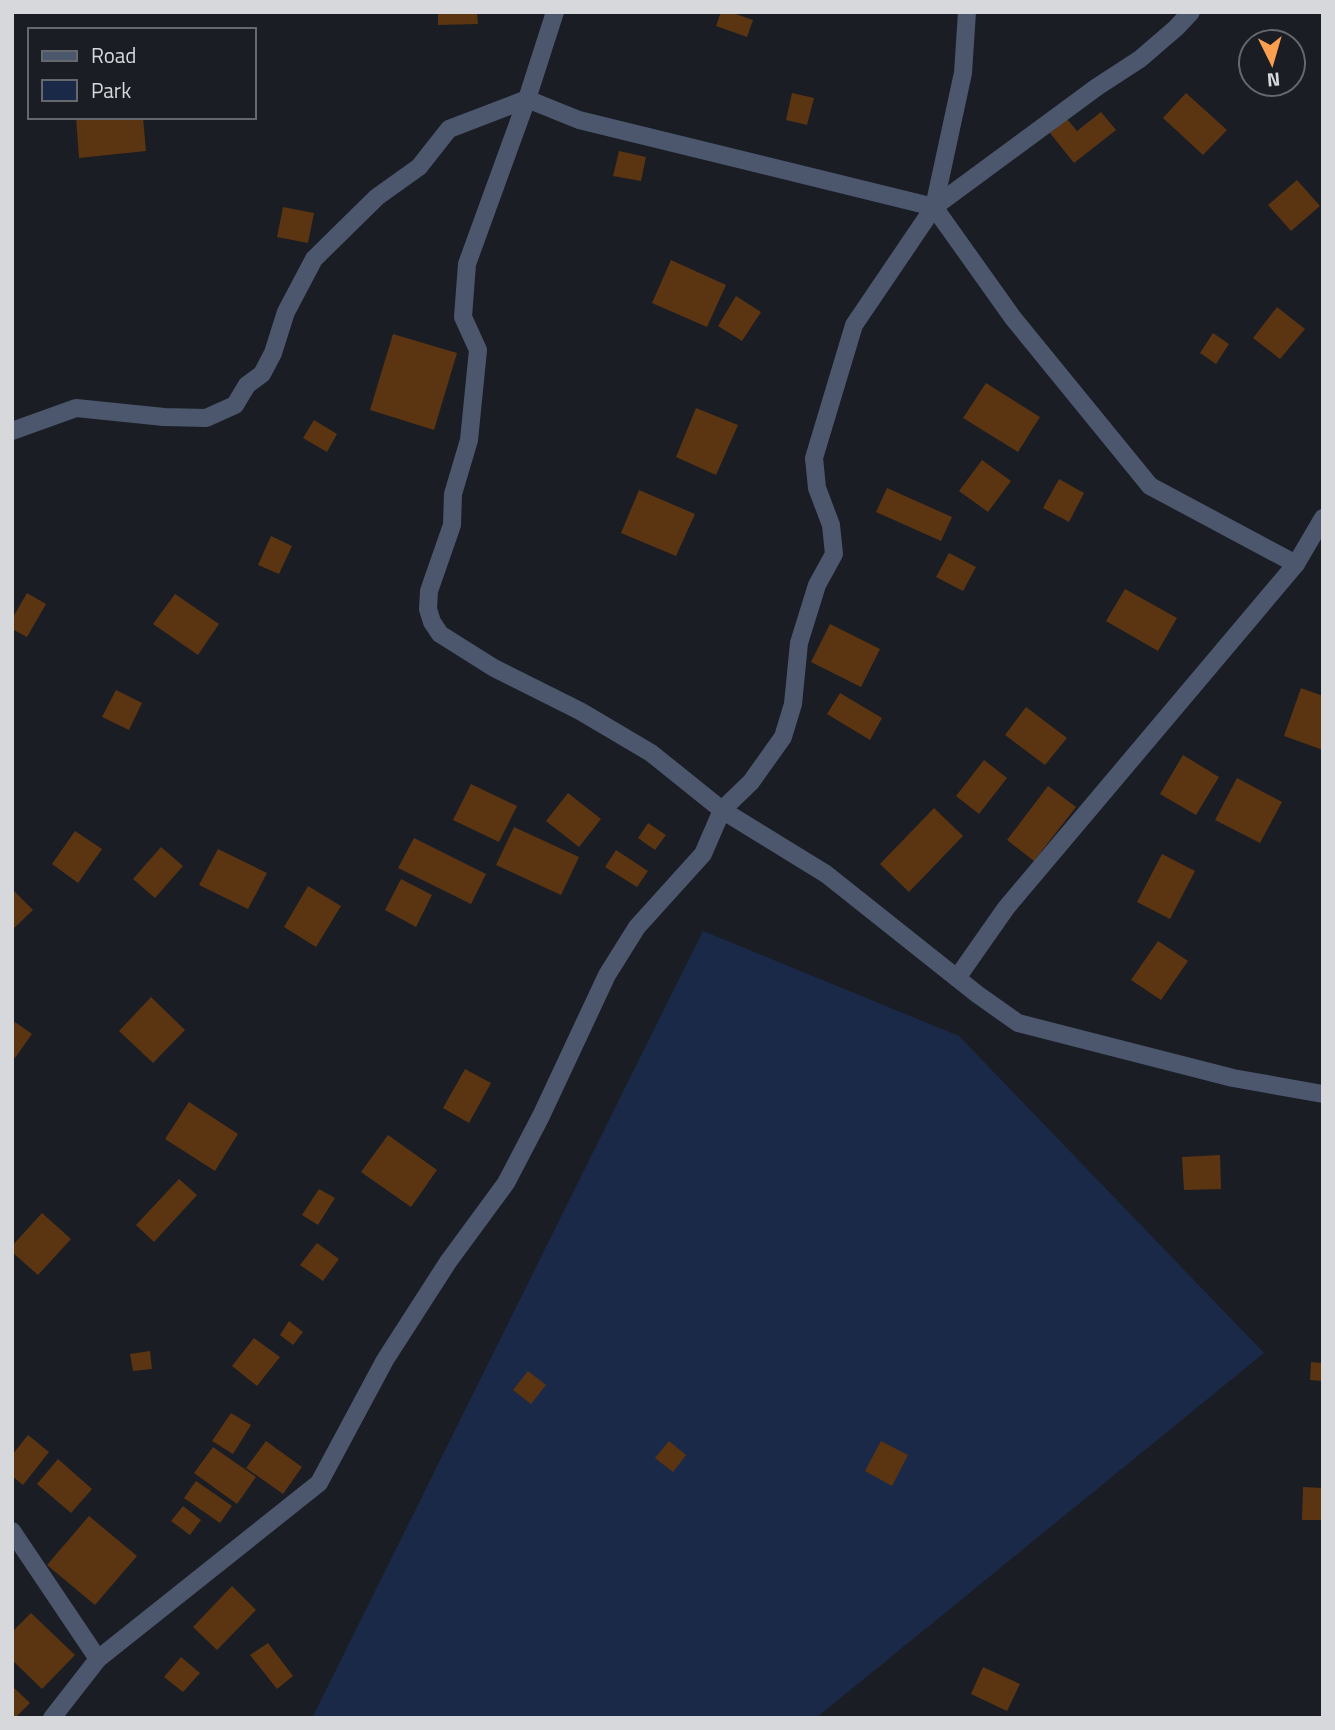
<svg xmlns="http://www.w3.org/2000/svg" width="1335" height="1730" viewBox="0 0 1335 1730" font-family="'Titillium Web',sans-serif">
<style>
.green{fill:#1b2949}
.building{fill:#5b3411}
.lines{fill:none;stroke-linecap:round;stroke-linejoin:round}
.street{stroke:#4c576e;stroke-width:18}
</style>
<rect width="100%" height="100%" fill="#1a1d23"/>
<polygon class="green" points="703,931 959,1036 1264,1353 816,1718 312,1718"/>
<g class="building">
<polygon points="438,12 477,12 478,24 438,25"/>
<polygon points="721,12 730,12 753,20 747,37 716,26"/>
<polygon points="792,93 814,98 807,125 786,120"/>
<polygon points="1186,93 1227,130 1203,155 1163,118"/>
<polygon points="1101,112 1116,130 1074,163 1050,133 1067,119 1077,131"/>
<polygon points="76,117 143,117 146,151 79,158"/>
<polygon points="619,151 646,157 641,181 613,176"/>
<polygon points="1297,180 1320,206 1291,231 1268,205"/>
<polygon points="283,207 314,213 308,243 277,237"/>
<polygon points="671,260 726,285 707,327 652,303"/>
<polygon points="736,296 761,312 742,341 718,326"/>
<polygon points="1277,307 1305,329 1280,359 1253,338"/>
<polygon points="1213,333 1229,344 1216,364 1200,353"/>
<polygon points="393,334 457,353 434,430 370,410"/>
<polygon points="986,383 1040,417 1018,452 963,418"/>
<polygon points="696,408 738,425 716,475 676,457"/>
<polygon points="314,420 337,434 327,452 303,438"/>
<polygon points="982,460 1011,481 988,512 959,491"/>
<polygon points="1059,479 1084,493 1069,522 1043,508"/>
<polygon points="887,488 952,517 941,541 876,512"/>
<polygon points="639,490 695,514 676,556 621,533"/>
<polygon points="271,536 292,546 279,574 258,565"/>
<polygon points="949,553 976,567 963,591 936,577"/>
<polygon points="1125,589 1177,618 1158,651 1106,621"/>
<polygon points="27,593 46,604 27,637 12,629 12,619"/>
<polygon points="175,594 219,624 198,655 153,624"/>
<polygon points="830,624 880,649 861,687 811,662"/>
<polygon points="1301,688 1323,696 1323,750 1284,736"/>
<polygon points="116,690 142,703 129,730 102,717"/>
<polygon points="840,693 882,718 870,740 827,714"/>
<polygon points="1026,707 1067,738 1045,765 1005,735"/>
<polygon points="1183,755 1219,777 1196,815 1160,794"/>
<polygon points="984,760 1007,778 979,814 956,796"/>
<polygon points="1237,778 1282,802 1260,843 1215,820"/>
<polygon points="471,784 517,806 499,842 453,820"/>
<polygon points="1048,786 1076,807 1034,861 1007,840"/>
<polygon points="568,793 601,819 579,847 546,821"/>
<polygon points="934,808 963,836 909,892 880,864"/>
<polygon points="648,823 666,835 655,850 638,838"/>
<polygon points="514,827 579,857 561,895 496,865"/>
<polygon points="75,831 102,849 78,883 52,864"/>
<polygon points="414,838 486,874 471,904 398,868"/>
<polygon points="161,847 183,866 155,898 133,879"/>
<polygon points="218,849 267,873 248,909 199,885"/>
<polygon points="616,850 648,871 637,887 605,867"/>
<polygon points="1162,854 1195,871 1170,919 1137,902"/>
<polygon points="401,879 432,895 416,927 385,910"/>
<polygon points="308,886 341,906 316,947 284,927"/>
<polygon points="12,889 33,910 12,930"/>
<polygon points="1158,941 1188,961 1161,1000 1131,980"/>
<polygon points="151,997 185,1030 153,1063 119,1031"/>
<polygon points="15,1022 32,1034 15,1058 12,1056 12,1027"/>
<polygon points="465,1069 491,1083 469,1123 443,1108"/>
<polygon points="189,1102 238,1134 215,1171 165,1139"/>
<polygon points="388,1135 437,1170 411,1207 361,1172"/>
<polygon points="1220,1155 1221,1189 1184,1190 1182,1157"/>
<polygon points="179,1179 197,1195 154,1242 136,1225"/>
<polygon points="319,1189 335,1198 318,1225 302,1215"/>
<polygon points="42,1213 71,1239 38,1275 12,1252 12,1246"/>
<polygon points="317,1243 339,1259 323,1281 300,1265"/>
<polygon points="289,1321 303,1332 293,1345 280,1335"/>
<polygon points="254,1338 280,1357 257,1386 232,1366"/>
<polygon points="150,1351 152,1369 133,1371 130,1354"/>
<polygon points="1311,1362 1323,1363 1323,1381 1310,1380"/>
<polygon points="528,1371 546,1385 531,1404 513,1390"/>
<polygon points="231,1413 251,1425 233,1454 212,1441"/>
<polygon points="28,1435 49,1452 23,1485 12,1476 12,1455"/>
<polygon points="266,1441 302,1467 283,1494 246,1468"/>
<polygon points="669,1441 686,1455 673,1472 655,1458"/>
<polygon points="881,1441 908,1455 892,1486 865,1471"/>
<polygon points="213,1447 256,1477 237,1504 194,1473"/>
<polygon points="58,1459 92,1489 71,1513 37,1484"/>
<polygon points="196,1481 232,1506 220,1523 184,1498"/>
<polygon points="1303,1487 1323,1488 1323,1520 1302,1520"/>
<polygon points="183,1506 201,1520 190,1535 171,1521"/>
<polygon points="89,1516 137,1556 95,1605 47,1565"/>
<polygon points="232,1586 256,1610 217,1650 193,1627"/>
<polygon points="31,1613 75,1655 42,1689 12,1660 12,1632"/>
<polygon points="268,1643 293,1676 277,1689 250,1655"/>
<polygon points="181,1657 200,1673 183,1692 164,1677"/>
<polygon points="983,1667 1020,1684 1007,1711 971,1694"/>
<polygon points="12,1686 30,1703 15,1718 12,1718"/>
</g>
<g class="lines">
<g class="street">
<polyline points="934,207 963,73 967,12"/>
<polyline points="12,431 76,408 164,417 206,418 235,405 247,385 262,374 273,353 286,312 314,259 377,197 419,167 449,129 527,99 555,12"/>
<polyline points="1296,564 1150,486 1013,318 934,207 579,120 527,99 467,264 463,317 478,350 469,440 453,494 452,525 429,591 428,609 432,622 440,634 494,668 580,711 651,753 722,810 826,874 977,994 1018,1023 1233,1078 1323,1094"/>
<polyline points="957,978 1006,908 1296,564 1323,518"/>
<polyline points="12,1531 98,1659"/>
<polyline points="52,1718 98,1659 319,1483 385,1360 448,1262 506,1183 541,1116 607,975 637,927 703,854 722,810 751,782 783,737 793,704 799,643 817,585 834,554 831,525 817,488 814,458 854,325 934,207 1097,87 1140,59 1176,28 1191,12"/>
</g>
</g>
<rect width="1335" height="1730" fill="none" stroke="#d6d8dc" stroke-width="28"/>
<rect x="28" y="28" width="228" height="91" fill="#1a1d23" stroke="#65686d" stroke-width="2"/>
<rect x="42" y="51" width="35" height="10" fill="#4c576e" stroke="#65686d" stroke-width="2"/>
<text x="91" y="63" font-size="21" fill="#d6d8dc">Road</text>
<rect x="42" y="80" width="35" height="21" fill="#1b2949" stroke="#65686d" stroke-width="2"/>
<text x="91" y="98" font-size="21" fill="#d6d8dc">Park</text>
<g transform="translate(1272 63) rotate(175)"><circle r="33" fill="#1a1d23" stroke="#65686d" stroke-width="2"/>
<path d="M0-5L12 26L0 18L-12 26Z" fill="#fa9f4f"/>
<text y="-10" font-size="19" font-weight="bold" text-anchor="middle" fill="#d6d8dc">N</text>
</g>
</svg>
